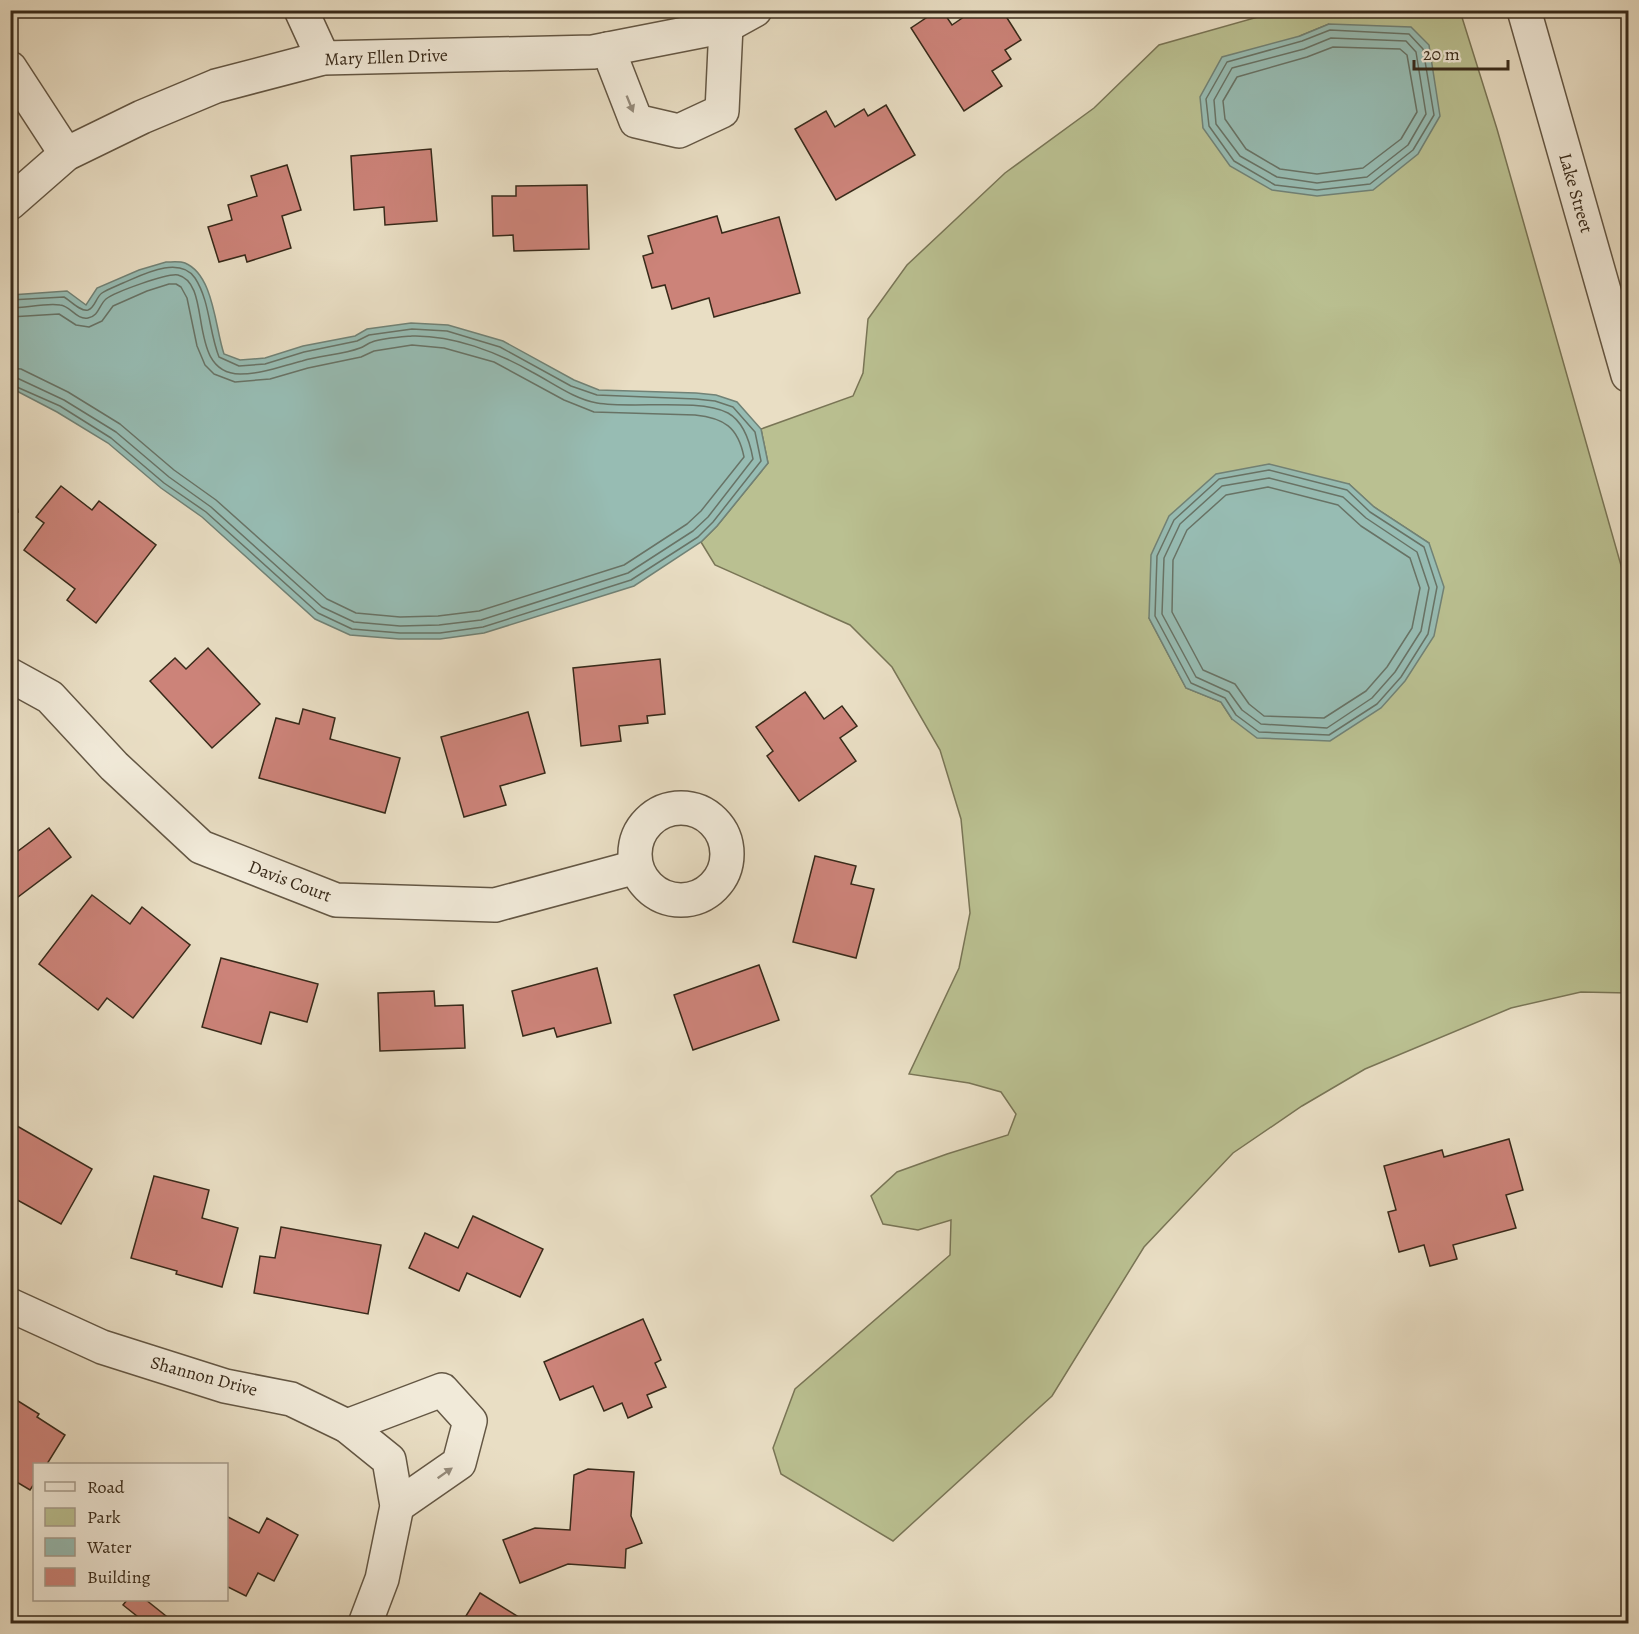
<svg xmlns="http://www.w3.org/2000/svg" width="1639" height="1634" viewBox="0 0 1639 1634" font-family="Alegreya,serif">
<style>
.green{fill:#bac091;stroke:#797556;stroke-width:1.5;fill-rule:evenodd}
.water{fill:#97bcb3;stroke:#718276;stroke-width:1.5}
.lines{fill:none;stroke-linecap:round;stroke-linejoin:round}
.shore{stroke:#687366;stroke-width:1.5}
.building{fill:#cc8379;stroke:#382a1a;stroke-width:1.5}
.minor-casing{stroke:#645744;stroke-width:36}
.minor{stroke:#f1ead9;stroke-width:33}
.oneway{fill:#948a7a}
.labels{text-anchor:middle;stroke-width:4.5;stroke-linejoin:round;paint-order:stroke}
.street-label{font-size:18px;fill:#382a1a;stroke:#f1ead9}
</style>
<rect width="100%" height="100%" fill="#e9dec4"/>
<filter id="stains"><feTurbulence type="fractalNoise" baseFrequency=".00333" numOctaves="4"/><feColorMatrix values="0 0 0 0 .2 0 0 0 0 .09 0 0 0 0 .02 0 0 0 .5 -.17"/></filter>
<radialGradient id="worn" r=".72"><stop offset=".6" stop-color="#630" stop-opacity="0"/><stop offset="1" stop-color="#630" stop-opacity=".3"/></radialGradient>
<path class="green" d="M1279 11H1460L1497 129 1628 590V993L1581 992 1511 1008 1365 1069 1302 1106 1233 1153 1144 1247 1052 1396 893 1541 781 1474 773 1448 795 1389 950 1255 951 1220 918 1230 883 1224 871 1196 897 1172 947 1154 1008 1135 1016 1114 1001 1092 969 1083 909 1074 959 968 970 913 961 819 940 750 892 667 850 625 715 565 701 542 717 526 768 463 761 429 853 396 863 373 868 319 907 265 1005 173 1094 108 1159 45ZM1329 24 1203 128 1300 36ZM1349 484 1374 507 1429 543 1232 719 1221 702 1186 688 1149 618Z"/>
<g class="water">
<polygon points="1329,24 1411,27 1429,45 1440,116 1418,154 1373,190 1317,196 1272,190 1230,166 1203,128 1200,97 1222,57 1300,36"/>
<path d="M166 262C172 262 180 261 185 263 214 275 215 328 224 354L240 360 265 358 303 346 355 336 367 329 411 323 448 325 503 341 574 380 599 390 696 393 716 395 737 402 761 429 768 463 717 526 701 542 634 586 484 633 440 639H399L350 635 315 619 202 517 161 488 108 443 57 412 11 388V295L67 291 86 305 97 288 139 270Z"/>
<polygon points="1269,464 1349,484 1374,507 1429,543 1444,587 1434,636 1405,681 1381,708 1330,741 1257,738 1232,719 1221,702 1186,688 1149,618 1151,555 1169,516 1216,474"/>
</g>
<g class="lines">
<g class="shore">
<polygon points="1330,30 1409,34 1423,49 1434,115 1413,150 1370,184 1317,190 1275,185 1234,161 1209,126 1206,99 1227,62 1302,41"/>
<polygon points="1331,38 1406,41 1416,52 1426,114 1408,145 1367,177 1317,183 1277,177 1240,156 1216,124 1214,100 1232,68 1304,49"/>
<polygon points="1333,47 1400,49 1407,55 1417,112 1401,139 1363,168 1317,174 1280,169 1246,149 1225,119 1223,101 1237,77 1307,57"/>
<path d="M10 300 64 297C70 300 80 312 88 310 95 308 96 297 102 293 108 289 117 286 123 283 142 275 179 255 195 278 210 301 209 332 219 357L239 366 265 364 304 352 357 341 369 335 412 329 447 331 500 347 571 386 597 395 696 399 715 401 733 407 755 432 761 461 713 522 698 537 631 580 483 627 440 633H400L352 629 318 613 206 512 164 483 111 438 60 406 10 384"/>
<path d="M10 308C27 308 44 303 60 305 71 306 76 320 88 318 99 316 99 305 106 299 115 292 167 273 178 275 214 284 185 373 240 374 262 374 282 366 302 361 321 355 342 355 360 348 364 347 368 343 372 342 383 338 400 337 412 336 453 335 497 352 532 372 553 383 574 399 597 403 632 409 699 398 728 413 744 422 750 442 753 459L708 517 693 531 628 573 481 620 439 625 400 626 354 622 322 607 211 507 169 477 116 432 64 400 17 378 10 377"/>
<path d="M10 317 59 314 76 325 89 327 102 321 113 306 147 291 169 284H176L181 287 187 298 197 346 205 365 214 374 235 382 270 379 308 368 361 357 374 351 412 345 444 348 494 362 564 400 594 412 695 415C724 418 738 427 744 457L701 511 687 524 624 565 479 611 438 616 400 617 356 613 327 599 216 500 174 470 120 424 68 392 21 369 10 368"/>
<polygon points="1269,470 1347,490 1370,512 1424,547 1437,587 1428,634 1401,677 1377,704 1329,735 1259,732 1236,715 1225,698 1191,683 1155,616 1157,556 1174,520 1219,479"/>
<polygon points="1269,478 1343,497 1366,518 1417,552 1429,588 1421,631 1395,672 1372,698 1327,728 1261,724 1242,710 1229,692 1196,677 1162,614 1164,558 1180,524 1222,486"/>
<polygon points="1268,487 1338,505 1361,526 1410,558 1420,588 1412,628 1387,667 1366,691 1324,718 1264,716 1249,704 1235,684 1203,670 1172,612 1173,560 1187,530 1226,495"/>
</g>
</g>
<g class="building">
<polygon points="938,10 942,10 952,25 974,10 1002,10 1021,40 1005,50 1011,59 992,71 1002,86 964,111 911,28"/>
<polygon points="886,105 915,155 836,200 795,129 826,111 835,127 864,109 868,116"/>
<polygon points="431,149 437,221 385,225 384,207 354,210 351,156"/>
<polygon points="287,165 301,210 282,216 291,248 247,262 245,255 219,262 208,227 232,220 228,205 257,196 251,176"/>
<polygon points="587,185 589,249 514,251 513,235 493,236 492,196 516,196 516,186"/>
<polygon points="717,216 722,233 779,217 800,293 714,317 709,298 672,309 665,285 652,288 643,256 653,253 648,236"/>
<polygon points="61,486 92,510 99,501 156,545 96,623 67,600 75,589 24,550 44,523 36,517"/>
<polygon points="10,487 14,487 18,512 10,513"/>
<polygon points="208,648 260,704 212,748 150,681 175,658 186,669"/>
<polygon points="660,659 665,714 647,716 648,723 619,726 621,741 581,746 573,668"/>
<polygon points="805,692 824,719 842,706 857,726 840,738 856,761 799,801 767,756 773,751 756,727"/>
<polygon points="303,709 335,718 330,739 400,758 385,813 259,778 276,718 299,724"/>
<polygon points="528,712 545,773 500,786 506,805 464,817 441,737"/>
<polygon points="49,828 71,857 10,903 10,842 18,851"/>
<polygon points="815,856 856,866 851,884 874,889 856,958 793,942"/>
<polygon points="92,895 130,924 142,907 190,945 133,1018 107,998 98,1010 39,964"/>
<polygon points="221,958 318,984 307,1022 270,1012 261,1044 202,1027"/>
<polygon points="759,965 779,1020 693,1050 674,995"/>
<polygon points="597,968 611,1023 557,1037 554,1028 523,1036 512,991"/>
<polygon points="434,991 435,1006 463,1005 465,1048 380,1051 378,993"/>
<polygon points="17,1126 92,1169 61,1224 10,1196 10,1138"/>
<polygon points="1509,1139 1523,1190 1506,1195 1516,1228 1453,1245 1457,1259 1430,1266 1424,1245 1399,1252 1388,1212 1396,1210 1384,1166 1442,1150 1444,1157"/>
<polygon points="154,1176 209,1190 202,1218 238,1228 222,1287 176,1274 177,1271 131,1258"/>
<polygon points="473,1216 543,1249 520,1297 467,1273 459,1291 409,1268 425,1233 458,1248"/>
<polygon points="281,1227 381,1245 368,1314 254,1293 260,1256 275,1258"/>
<polygon points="643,1319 661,1360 655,1363 666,1387 647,1395 652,1407 628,1418 622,1403 604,1411 593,1386 560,1400 544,1362"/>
<polygon points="10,1396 39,1414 37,1417 65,1435 47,1464 34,1464 34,1484 30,1490 10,1478"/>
<polygon points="588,1469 634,1472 631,1516 642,1543 626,1549 625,1568 568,1564 520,1583 503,1540 535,1528 570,1530 574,1475"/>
<polygon points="226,1516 259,1533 267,1518 298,1535 274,1581 258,1573 246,1596 226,1586"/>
<polygon points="480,1593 530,1624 461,1624"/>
<polygon points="127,1600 146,1600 176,1624 133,1624 138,1617 123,1605"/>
</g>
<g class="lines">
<g class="minor-casing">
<g id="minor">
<polyline points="301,10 323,58"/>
<polyline points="1524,10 1628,375"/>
<polyline points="608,49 636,121 679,131 722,111 726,26"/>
<polyline points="10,68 66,154"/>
<polyline points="10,203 66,154 142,117 216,86 323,58 593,52 726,26 755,10"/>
<polyline points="10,675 50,697 114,766 201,847 336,900 495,905 636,867"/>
<circle cx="681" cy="854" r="46"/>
<polyline points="10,1305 102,1347 225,1386 291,1399 347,1426 389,1460 397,1506 382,1579 365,1624"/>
<polyline points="347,1426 442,1390 470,1421 459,1463 397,1506"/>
</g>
</g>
<use href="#minor" class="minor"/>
</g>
<defs><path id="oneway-solid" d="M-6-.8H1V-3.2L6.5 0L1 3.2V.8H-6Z" transform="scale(1.5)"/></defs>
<g class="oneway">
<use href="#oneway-solid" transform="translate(630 104) rotate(68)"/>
<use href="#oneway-solid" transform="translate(445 1473) rotate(-35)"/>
</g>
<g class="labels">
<g class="street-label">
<text transform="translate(386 57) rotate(-2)" y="6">Mary Ellen Drive</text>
<text transform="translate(1576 193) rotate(74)" y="6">Lake Street</text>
<text transform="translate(290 881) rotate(21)" y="6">Davis Court</text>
<text transform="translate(204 1376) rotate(15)" y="6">Shannon Drive</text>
</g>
</g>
<rect width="1639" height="1634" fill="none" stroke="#e9dec4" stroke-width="36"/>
<rect x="12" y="12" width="1615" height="1610" fill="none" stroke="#382a1a" stroke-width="3"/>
<rect x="18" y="18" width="1603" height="1598" fill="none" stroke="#382a1a" stroke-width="1.5"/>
<rect x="33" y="1463" width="195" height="138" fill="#f1ead9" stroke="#a79d8d" stroke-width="1.5"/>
<rect x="45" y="1482" width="30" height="9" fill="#f1ead9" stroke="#a79d8d" stroke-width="1.5"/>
<text x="87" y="1493" font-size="18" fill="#382a1a">Road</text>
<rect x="45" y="1508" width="30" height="18" fill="#bac091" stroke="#a79d8d" stroke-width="1.5"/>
<text x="87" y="1523" font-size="18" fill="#382a1a">Park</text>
<rect x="45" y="1538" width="30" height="18" fill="#97bcb3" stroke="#a79d8d" stroke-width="1.5"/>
<text x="87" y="1553" font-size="18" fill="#382a1a">Water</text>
<rect x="45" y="1568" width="30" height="18" fill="#cc8379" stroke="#a79d8d" stroke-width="1.5"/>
<text x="87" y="1583" font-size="18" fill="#382a1a">Building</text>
<path d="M1414 60v9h94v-9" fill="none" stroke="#382a1a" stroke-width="3"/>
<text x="1423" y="60" font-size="18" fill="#382a1a" stroke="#f1ead9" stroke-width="4.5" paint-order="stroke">20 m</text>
<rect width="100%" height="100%" filter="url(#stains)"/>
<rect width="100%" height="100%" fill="url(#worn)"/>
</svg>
